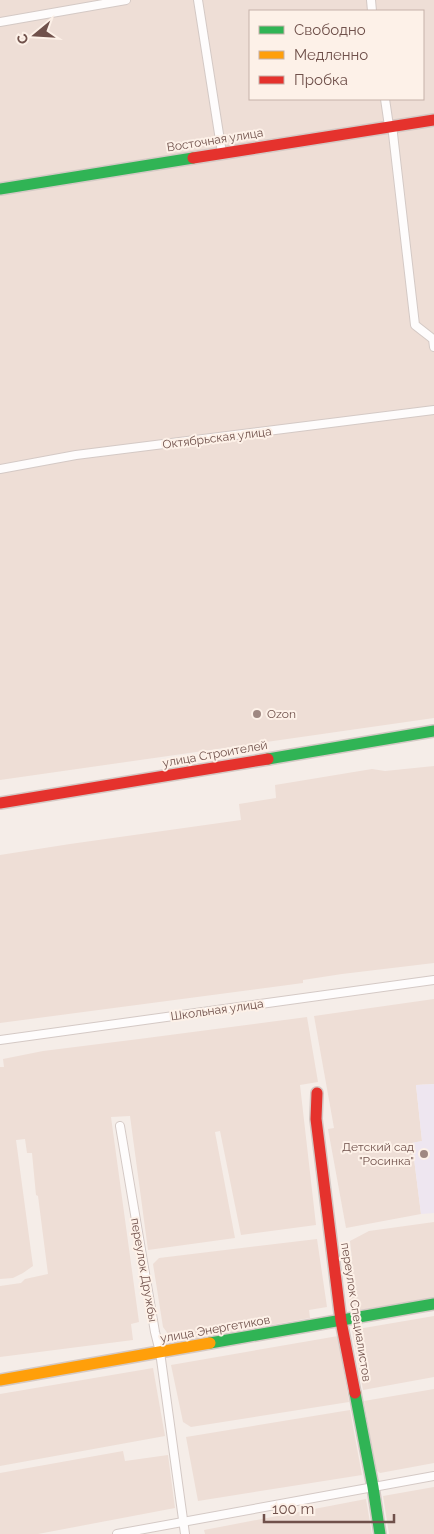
<svg xmlns="http://www.w3.org/2000/svg" width="434" height="1534" viewBox="0 0 434 1534" font-family="Raleway,sans-serif">
<style>
.residential{fill:#eeded6;fill-rule:evenodd}
.education{fill:#eee6f0}
.lines{fill:none;stroke-linecap:round;stroke-linejoin:round}
.street-casing{stroke:#d4c9c5;stroke-width:10}
.fast-casing{stroke:#d4c9c5;stroke-width:14}
.slow-casing{stroke:#d4c9c5;stroke-width:14}
.jam-casing{stroke:#d4c9c5;stroke-width:14}
.street{stroke:#fefcfc;stroke-width:8}
.fast{stroke:#30b455;stroke-width:11}
.slow{stroke:#ff9f0a;stroke-width:11}
.jam{stroke:#e5322d;stroke-width:11}
.poi-dot{fill:#9f8882;stroke:#fdf1e8;stroke-width:2}
.labels{text-anchor:middle;stroke-width:4;stroke-linejoin:round;paint-order:stroke}
.street-label{font-size:12px;fill:#70514b;stroke:#fdf1e8}
.poi-label{font-size:12px;fill:#70514b;stroke:#fdf1e8;text-anchor:start}
</style>
<rect width="100%" height="100%" fill="#f5ede8"/>
<g class="residential">
<path d="M0 0H434V718L0 780ZM250 11H423V99H250Z"/>
<polygon points="434,766 434,963 342,974 303,980 303,983 0,1023 0,855 70,844 241,820 239,804 276,798 275,785 372,769 385,771"/>
<polygon points="434,999 434,1084 416,1085 422,1141 412,1143 421,1214 346,1228 328,1129 334,1128 314,1016"/>
<polygon points="307,1017 318,1082 300,1085 316,1225 241,1235 220,1131 215,1132 235,1238 148,1250 130,1116 111,1117 139,1322 131,1324 133,1340 0,1357 0,1286 21,1283 25,1279 48,1274 38,1196 36,1195 32,1153 27,1153 25,1139 16,1140 33,1266 23,1273 13,1278 0,1279 0,1067 4,1067 3,1059 43,1051 139,1039"/>
<polygon points="434,1222 434,1298 360,1310 351,1307 343,1261 352,1259 350,1241 369,1231"/>
<polygon points="317,1239 327,1307 309,1310 310,1318 174,1342 163,1327 153,1264 159,1258"/>
<polygon points="434,1316 434,1377 363,1390 352,1330"/>
<polygon points="338,1336 349,1402 191,1427 183,1422 171,1365"/>
<polygon points="153,1368 165,1436 0,1466 0,1394"/>
<polygon points="434,1389 434,1463 380,1473 376,1470 364,1401"/>
<polygon points="350,1410 362,1475 198,1501 186,1437"/>
<polygon points="123,1451 125,1461 168,1455 175,1508 38,1534 0,1534 0,1473"/>
<polygon points="434,1487 434,1534 389,1534 383,1496"/>
<polygon points="366,1499 372,1534 205,1534 204,1530"/>
</g>
<polygon class="education" points="434,1084 434,1213 421,1214 412,1143 422,1141 416,1085"/>
<g class="lines">
<g class="street-casing">
<g id="street">
<polyline points="198,0 222,153"/>
<polyline points="371,0 372,11"/>
<polyline points="0,22 126,0"/>
<polyline points="385,99 389,126"/>
<polyline points="392,125 415,325 433,339 434,347"/>
<polyline points="0,469 76,455 434,410"/>
<polyline points="0,1040 434,980"/>
<polyline points="120,1126 155,1332 160,1352 185,1534"/>
<polyline points="117,1534 434,1476"/>
</g>
</g>
<g class="fast-casing">
<g id="fast">
<polyline points="0,189 193,158"/>
<polyline points="268,759 434,731"/>
<polyline points="210,1343 434,1304"/>
<polyline points="355,1393 373,1487 380,1534"/>
</g>
</g>
<g class="slow-casing">
<polyline id="slow" points="0,1380 210,1343"/>
</g>
<g class="jam-casing">
<g id="jam">
<polyline points="193,158 434,120"/>
<polyline points="0,803 268,759"/>
<polyline points="317,1093 316,1119 341,1321 355,1393"/>
</g>
</g>
<use href="#street" class="street"/>
<use href="#fast" class="fast"/>
<use href="#slow" class="slow"/>
<use href="#jam" class="jam"/>
</g>
<g class="poi-dot">
<circle cx="257" cy="714" r="5"/>
<circle cx="424" cy="1154" r="5"/>
</g>
<g class="labels">
<g class="street-label">
<text transform="translate(215 140) rotate(-9)" y="4">Восточная улица</text>
<text transform="translate(217 438) rotate(-7)" y="4">Октябрьская улица</text>
<text transform="translate(215 754) rotate(-10)" y="4">улица Строителей</text>
<text transform="translate(217 1010) rotate(-8)" y="4">Школьная улица</text>
<text transform="translate(144 1270) rotate(80)" y="4">переулок Дружбы</text>
<text transform="translate(356 1312) rotate(81)" y="4">переулок Специалистов</text>
<text transform="translate(215 1329) rotate(-10)" y="4">улица Энергетиков</text>
</g>
<g class="poi-label">
<text x="267" y="718">Ozon</text>
<text x="414" y="1151" text-anchor="end">Детский сад<tspan x="414" dy="14">"Росинка"</tspan></text>
</g>
</g>
<rect x="249" y="10" width="175" height="90" fill="#fdf1e8" stroke="#c5b1a9"/>
<rect x="259" y="26" width="25" height="8" fill="#30b455" stroke="#c5b1a9"/>
<text x="294" y="35" font-size="15" fill="#70514b">Свободно</text>
<rect x="259" y="51" width="25" height="8" fill="#ff9f0a" stroke="#c5b1a9"/>
<text x="294" y="60" font-size="15" fill="#70514b">Медленно</text>
<rect x="259" y="76" width="25" height="8" fill="#e5322d" stroke="#c5b1a9"/>
<text x="294" y="85" font-size="15" fill="#70514b">Пробка</text>
<g transform="translate(35 35) rotate(252)" stroke="#fdf1e8" stroke-width="4" paint-order="stroke">
<path d="M0-4L9 19L0 12L-9 19Z" fill="#70514b"/>
<text y="-8" font-size="14" font-weight="bold" text-anchor="middle" fill="#70514b">С</text>
</g>
<path d="M264 1514v8h130v-8" fill="none" stroke="#70514b" stroke-width="2.5"/>
<text x="272" y="1514" font-size="15" fill="#70514b" stroke="#fdf1e8" stroke-width="4" paint-order="stroke">100 m</text>
</svg>
